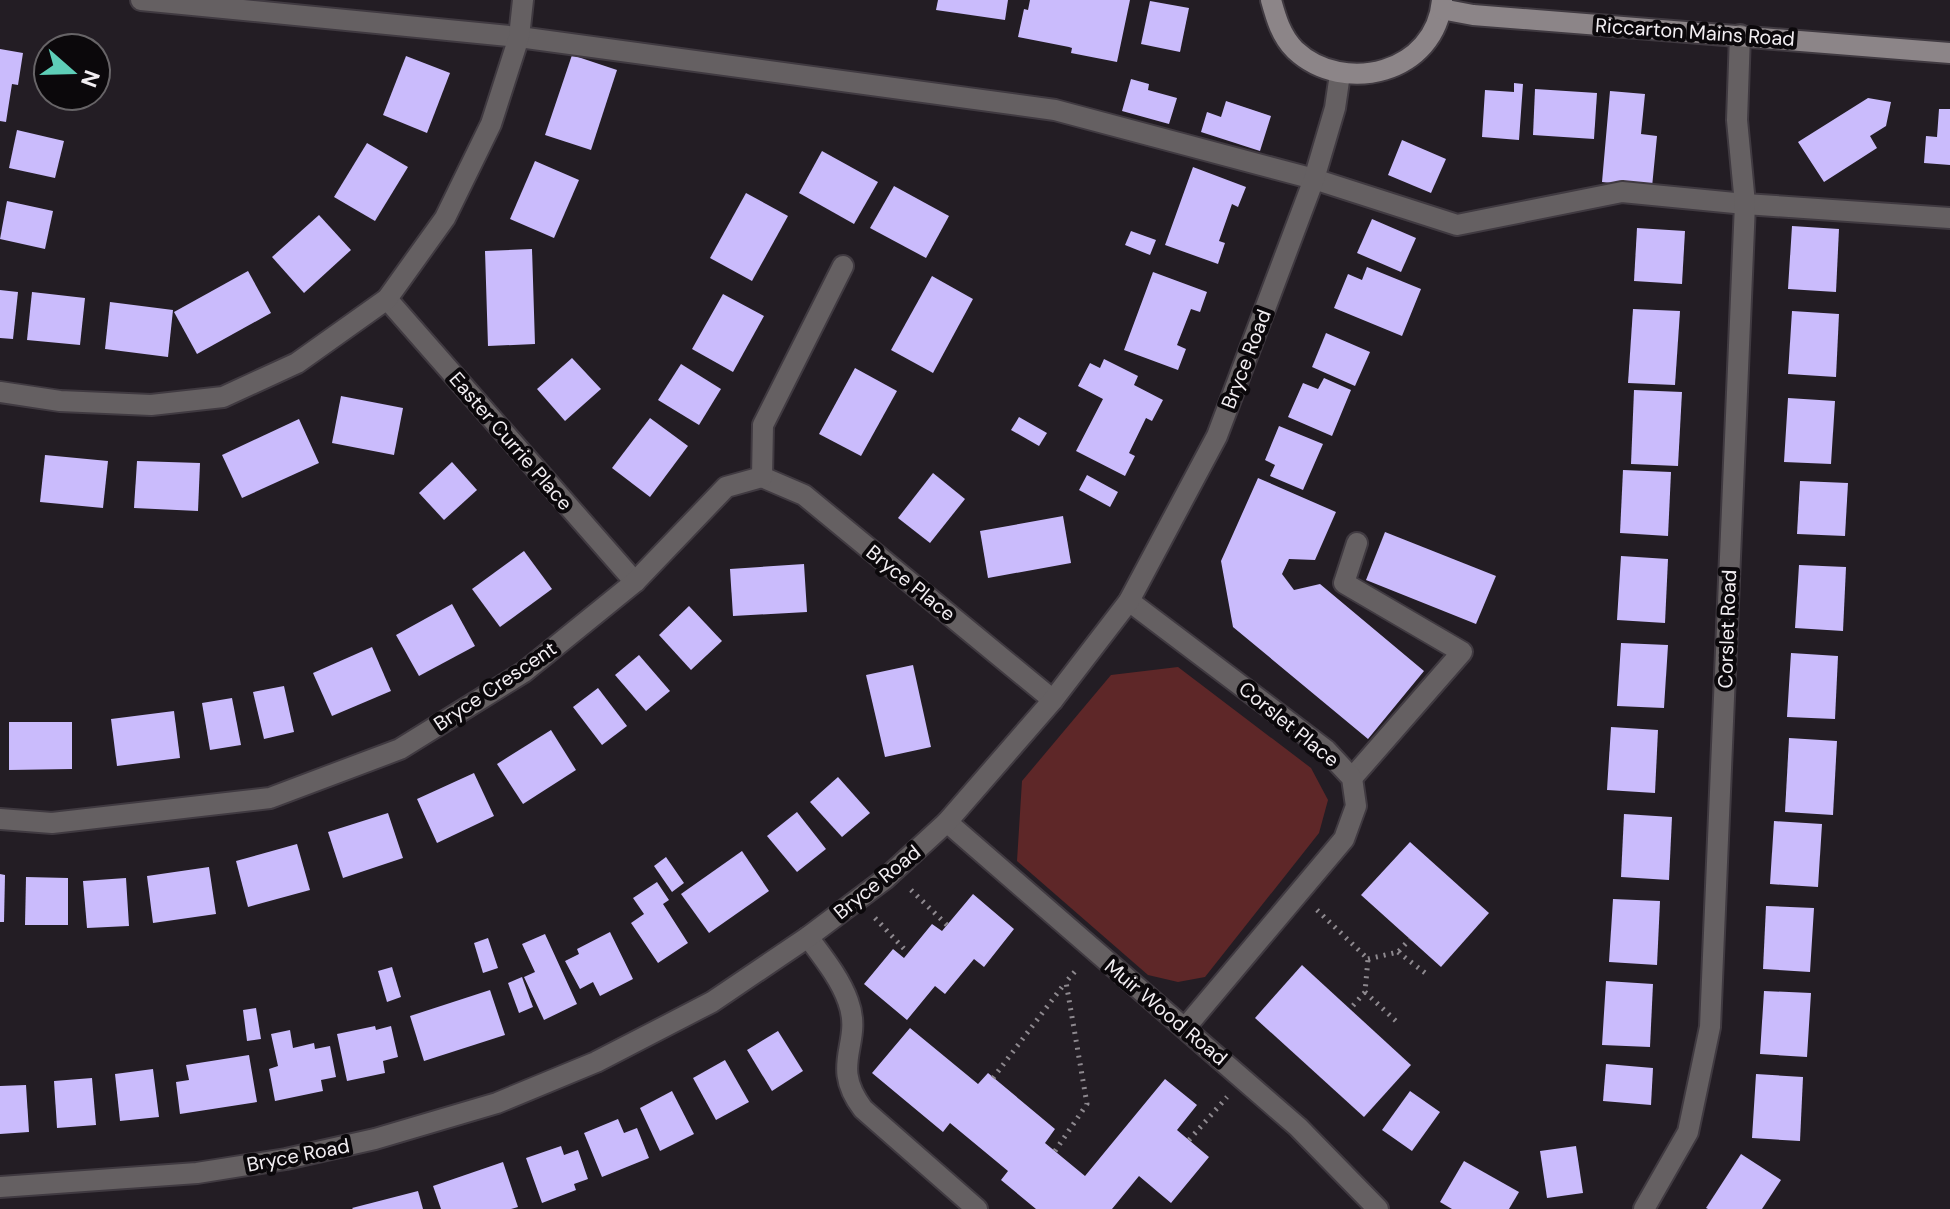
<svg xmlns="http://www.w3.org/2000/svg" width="1950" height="1209" viewBox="0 0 1950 1209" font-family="'DM Sans',sans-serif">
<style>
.green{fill:#5e2728}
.building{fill:#cabbfc}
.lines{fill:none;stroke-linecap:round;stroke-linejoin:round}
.lane-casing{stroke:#403a41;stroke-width:24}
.street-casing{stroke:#403a41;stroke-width:24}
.secondary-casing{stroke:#403a41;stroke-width:24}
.path{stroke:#8e898f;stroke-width:5;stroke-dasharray:2 6;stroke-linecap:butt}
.lane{stroke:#656062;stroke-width:20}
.street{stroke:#656062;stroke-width:20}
.secondary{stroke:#8c8588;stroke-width:20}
.labels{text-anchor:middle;stroke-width:8;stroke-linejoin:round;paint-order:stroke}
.street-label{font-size:20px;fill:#f2eef2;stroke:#0b080b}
</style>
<rect width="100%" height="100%" fill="#231d24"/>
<polygon class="green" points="1178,667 1311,768 1328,800 1319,833 1205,977 1178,982 1148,975 1017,861 1022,781 1111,675"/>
<g class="building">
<polygon points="938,0 1008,0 1005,20 936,10"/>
<polygon points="1030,0 1130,0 1117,62 1071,53 1072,48 1069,47 1018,37 1024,9 1028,10"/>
<polygon points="1150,1 1189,8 1180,52 1141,44"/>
<polygon points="0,49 23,53 18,85 12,84 6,122 0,121"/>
<polygon points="572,55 617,70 591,150 545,135"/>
<polygon points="406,56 450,73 427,133 383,115"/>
<polygon points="1131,79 1149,84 1148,90 1177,98 1169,124 1122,111"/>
<polygon points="1514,83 1523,84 1519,140 1482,137 1485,90 1514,92"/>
<polygon points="1535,89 1597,93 1594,139 1533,135"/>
<polygon points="1610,91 1645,94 1641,134 1657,136 1652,187 1602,182"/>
<polygon points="1868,98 1891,102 1886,126 1870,136 1877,148 1824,182 1798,142"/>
<polygon points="1226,101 1271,116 1260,151 1201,132 1207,112 1221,117"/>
<polygon points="1939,109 1950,109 1950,165 1924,163 1926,136 1937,137"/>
<polygon points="17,130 64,141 55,178 9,168"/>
<polygon points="1402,140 1446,159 1431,193 1388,175"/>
<polygon points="367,143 408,167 375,221 334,197"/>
<polygon points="822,151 878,182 854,224 799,193"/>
<polygon points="535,161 579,180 554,238 510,219"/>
<polygon points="1193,167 1246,187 1238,207 1232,204 1219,241 1225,243 1218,264 1165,245"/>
<polygon points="894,186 949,216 926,258 870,228"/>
<polygon points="746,193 788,216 752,281 710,258"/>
<polygon points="7,201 53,211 45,249 0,239"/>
<polygon points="319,215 351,250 304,293 272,257"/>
<polygon points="1372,219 1416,238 1401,272 1357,253"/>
<polygon points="1792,226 1839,229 1836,292 1788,289"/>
<polygon points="1637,228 1685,231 1682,284 1634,281"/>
<polygon points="1131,231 1156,240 1150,255 1125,245"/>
<polygon points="532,249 535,344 488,346 485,251"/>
<polygon points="1367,267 1421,289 1402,336 1334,308 1348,274 1362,280"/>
<polygon points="248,271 271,313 197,354 174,312"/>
<polygon points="1153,272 1207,292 1200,312 1191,309 1177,345 1186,349 1178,370 1124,350"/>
<polygon points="932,276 973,299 933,373 891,350"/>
<polygon points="0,290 18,292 13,339 0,338"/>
<polygon points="32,292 85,298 80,345 27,340"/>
<polygon points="723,294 764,316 733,372 692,349"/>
<polygon points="110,302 173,310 168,357 105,349"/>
<polygon points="1633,309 1680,311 1675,385 1628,383"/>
<polygon points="1792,311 1839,314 1836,377 1788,374"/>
<polygon points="1326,333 1370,352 1355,386 1312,367"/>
<polygon points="572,358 601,389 565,421 537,389"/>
<polygon points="1104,359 1138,376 1134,385 1163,400 1152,421 1146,418 1129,453 1135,456 1125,476 1076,451 1103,399 1078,386 1090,363 1100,368"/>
<polygon points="681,364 721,389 699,425 658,400"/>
<polygon points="855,368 897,391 861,456 819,434"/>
<polygon points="1324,378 1351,390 1332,436 1288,417 1303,383 1318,389"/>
<polygon points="1634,390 1682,392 1678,466 1631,464"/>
<polygon points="341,396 403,408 394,455 332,443"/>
<polygon points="1788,398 1835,401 1831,464 1784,462"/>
<polygon points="1019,417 1047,433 1039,446 1011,430"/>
<polygon points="650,418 688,446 650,497 612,468"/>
<polygon points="299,419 319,463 242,498 222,455"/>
<polygon points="1279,426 1323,444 1303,490 1270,476 1275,465 1265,460"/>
<polygon points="45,455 108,461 103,508 40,502"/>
<polygon points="137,461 200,463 198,511 134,508"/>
<polygon points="452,462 477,490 444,520 419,493"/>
<polygon points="1623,470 1671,472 1668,536 1620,533"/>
<polygon points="933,473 965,499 930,543 898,518"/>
<polygon points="1087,475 1118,492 1110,507 1079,490"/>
<polygon points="1258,478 1336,512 1315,560 1289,559 1282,574 1294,590 1320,584 1424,671 1368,739 1233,627 1221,561"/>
<polygon points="1800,481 1848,483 1845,536 1797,534"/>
<polygon points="1063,516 1071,563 988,578 980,531"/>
<polygon points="1385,532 1496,576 1476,624 1366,580"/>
<polygon points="524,551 552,589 500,627 472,589"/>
<polygon points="1621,556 1668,559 1665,623 1617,620"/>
<polygon points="804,564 807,612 733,616 730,569"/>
<polygon points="1799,565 1846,567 1843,631 1795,628"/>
<polygon points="452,604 475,646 419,676 396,635"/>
<polygon points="689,606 722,641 691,670 659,635"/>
<polygon points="1621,643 1668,645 1664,708 1617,706"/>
<polygon points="372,647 391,691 332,716 313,673"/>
<polygon points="1791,653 1838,656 1835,719 1787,717"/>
<polygon points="639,655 670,691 646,711 615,675"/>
<polygon points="913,665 931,747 885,757 866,675"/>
<polygon points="284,686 294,732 264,739 253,692"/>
<polygon points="598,688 627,726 602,745 573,707"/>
<polygon points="232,698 241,745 210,750 202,703"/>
<polygon points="174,711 180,758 117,766 111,719"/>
<polygon points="9,722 72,722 72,769 9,770"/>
<polygon points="1611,727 1658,730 1655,793 1607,790"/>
<polygon points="551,730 576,770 523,804 497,764"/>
<polygon points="1789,738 1837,741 1833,815 1785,812"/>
<polygon points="474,773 494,816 437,843 417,799"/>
<polygon points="838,777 870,813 842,837 810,802"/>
<polygon points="797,812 826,849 797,872 767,836"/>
<polygon points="388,813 403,858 343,878 328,832"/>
<polygon points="1624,814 1672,817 1669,880 1621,877"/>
<polygon points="1774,821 1822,824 1818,887 1770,884"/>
<polygon points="1410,842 1489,913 1441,967 1361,895"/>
<polygon points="297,844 310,890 248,907 236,861"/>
<polygon points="742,851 769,891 709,933 681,894"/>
<polygon points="666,857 684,883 672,892 654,866"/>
<polygon points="209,867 216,914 153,923 147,876"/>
<polygon points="0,874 5,875 4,922 0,922"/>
<polygon points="26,877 68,878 68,925 25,925"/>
<polygon points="126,878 129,926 87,928 83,881"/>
<polygon points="657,882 669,900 663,904 688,943 658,963 631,923 644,914 633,898"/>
<polygon points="973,894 1014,929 984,967 974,959 945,994 935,986 907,1020 864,984 893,949 904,958 932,924 942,931"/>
<polygon points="1613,899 1660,901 1657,965 1609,962"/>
<polygon points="1766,906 1814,908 1810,972 1763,969"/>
<polygon points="610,932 633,979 600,996 593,982 580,989 565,961 579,954 577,949"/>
<polygon points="545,934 577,1004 544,1020 524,977 535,972 522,944"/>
<polygon points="488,938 498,968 483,973 474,943"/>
<polygon points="1302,965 1411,1065 1364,1117 1255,1018"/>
<polygon points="392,967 401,997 387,1002 378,971"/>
<polygon points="522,977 533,1007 519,1013 508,983"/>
<polygon points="1606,981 1653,984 1650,1047 1602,1045"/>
<polygon points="490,990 505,1035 424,1061 410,1016"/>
<polygon points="1764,991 1811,993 1807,1057 1760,1054"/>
<polygon points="256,1008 261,1039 247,1041 243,1010"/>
<polygon points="375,1026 376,1030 391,1026 398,1057 383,1061 385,1073 347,1081 337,1034"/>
<polygon points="910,1028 978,1084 988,1073 1055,1129 1045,1143 1085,1176 1165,1079 1197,1105 1177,1130 1209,1157 1171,1203 1139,1176 1112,1209 1036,1209 1001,1180 1008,1171 950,1123 943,1132 872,1073"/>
<polygon points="290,1030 293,1048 314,1043 315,1049 330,1046 336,1077 321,1080 323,1091 275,1101 269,1069 278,1066 271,1034"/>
<polygon points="778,1031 803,1071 772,1091 747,1050"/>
<polygon points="249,1055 257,1102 180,1114 176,1082 189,1080 186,1065"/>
<polygon points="725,1060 749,1102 716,1120 693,1078"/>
<polygon points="1606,1064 1653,1068 1651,1105 1603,1101"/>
<polygon points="153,1069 159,1117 120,1121 115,1074"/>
<polygon points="1756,1074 1803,1077 1800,1141 1752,1138"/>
<polygon points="92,1078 96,1125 57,1128 54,1081"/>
<polygon points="26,1085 29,1132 0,1134 0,1086"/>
<polygon points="672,1091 694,1134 660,1151 640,1108"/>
<polygon points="1410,1091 1440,1112 1412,1151 1382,1130"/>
<polygon points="618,1119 624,1133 637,1128 649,1158 602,1177 584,1133"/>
<polygon points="561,1146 564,1155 578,1150 588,1179 574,1184 576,1190 542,1203 526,1158"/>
<polygon points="1576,1146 1583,1193 1547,1198 1540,1151"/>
<polygon points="1741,1154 1781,1180 1762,1209 1708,1209 1706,1208"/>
<polygon points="1464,1161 1519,1192 1509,1209 1452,1209 1440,1202"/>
<polygon points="503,1162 518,1207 511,1209 441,1209 433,1186"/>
<polygon points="418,1191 423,1209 353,1209 352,1208"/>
</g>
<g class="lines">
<g class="lane-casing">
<g id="lane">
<polyline points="141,0 519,37 1055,110 1314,179 1457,225 1622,192 1745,204 1950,218"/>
<polyline points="1352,778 1462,652 1344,583 1357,543"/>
</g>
</g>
<g class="street-casing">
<g id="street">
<polyline points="387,299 635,582"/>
<polyline points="0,392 60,401 151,405 223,397 297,363 387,299 445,218 491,124 519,37 523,0"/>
<polyline points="762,477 804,495 1053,700"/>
<polyline points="1129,601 1326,750 1352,778 1356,806 1344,839 1185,1028"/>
<polyline points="0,819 52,823 270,798 400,749 524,672 635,582 726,487 762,477 763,425 843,266"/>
<polyline points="947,822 1298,1127 1378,1209"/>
<path d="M808 937C822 956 840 978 848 1001 864 1044 828 1063 863 1109L977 1209"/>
<polyline points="0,1187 197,1173 286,1159 375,1139 497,1103 596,1062 712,1002 808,937 885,879 947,822 1053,700 1129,601 1217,436 1314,179 1335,108 1340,74"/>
<polyline points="1644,1209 1688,1132 1710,1027 1745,204 1737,120 1740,35"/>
</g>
</g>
<g class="secondary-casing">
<g id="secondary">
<path d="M1271 0C1276 18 1281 36 1295 50 1344 96 1436 73 1442 0"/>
<polyline points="1441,9 1473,15 1950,53"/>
</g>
</g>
<g class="path">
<polyline points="911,890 947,925"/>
<polyline points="1317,910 1368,959 1365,992 1350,1009"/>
<polyline points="875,918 908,953"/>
<polyline points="1398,952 1429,976"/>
<polyline points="1368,959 1398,952 1410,939"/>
<polyline points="1365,992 1397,1022"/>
<polyline points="993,1078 1065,983"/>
<polyline points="1189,1140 1227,1097"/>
<polyline points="1055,1151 1087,1104 1066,982 1077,969"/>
</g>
<use href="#lane" class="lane"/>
<use href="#street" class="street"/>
<use href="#secondary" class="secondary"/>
</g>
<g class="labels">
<g class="street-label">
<text transform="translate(1695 32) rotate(4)" y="7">Riccarton Mains Road</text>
<text transform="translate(1246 359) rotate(-69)" y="7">Bryce Road</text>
<text transform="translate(511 441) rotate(49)" y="7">Easter Currie Place</text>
<text transform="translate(911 583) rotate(39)" y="7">Bryce Place</text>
<text transform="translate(1727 629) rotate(-88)" y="7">Corslet Road</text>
<text transform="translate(495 686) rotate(-34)" y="7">Bryce Crescent</text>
<text transform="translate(1289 724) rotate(39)" y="7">Corslet Place</text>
<text transform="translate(877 882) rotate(-39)" y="7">Bryce Road</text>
<text transform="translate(1166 1012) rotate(40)" y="7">Muir Wood Road</text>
<text transform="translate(298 1155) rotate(-11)" y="7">Bryce Road</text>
</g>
</g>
<g transform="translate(72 72) rotate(110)"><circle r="38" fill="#0b080b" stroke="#676467" stroke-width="2"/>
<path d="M0-6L14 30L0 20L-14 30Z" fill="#5eceb8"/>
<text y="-12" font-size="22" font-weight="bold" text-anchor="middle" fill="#f2eef2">N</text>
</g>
</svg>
